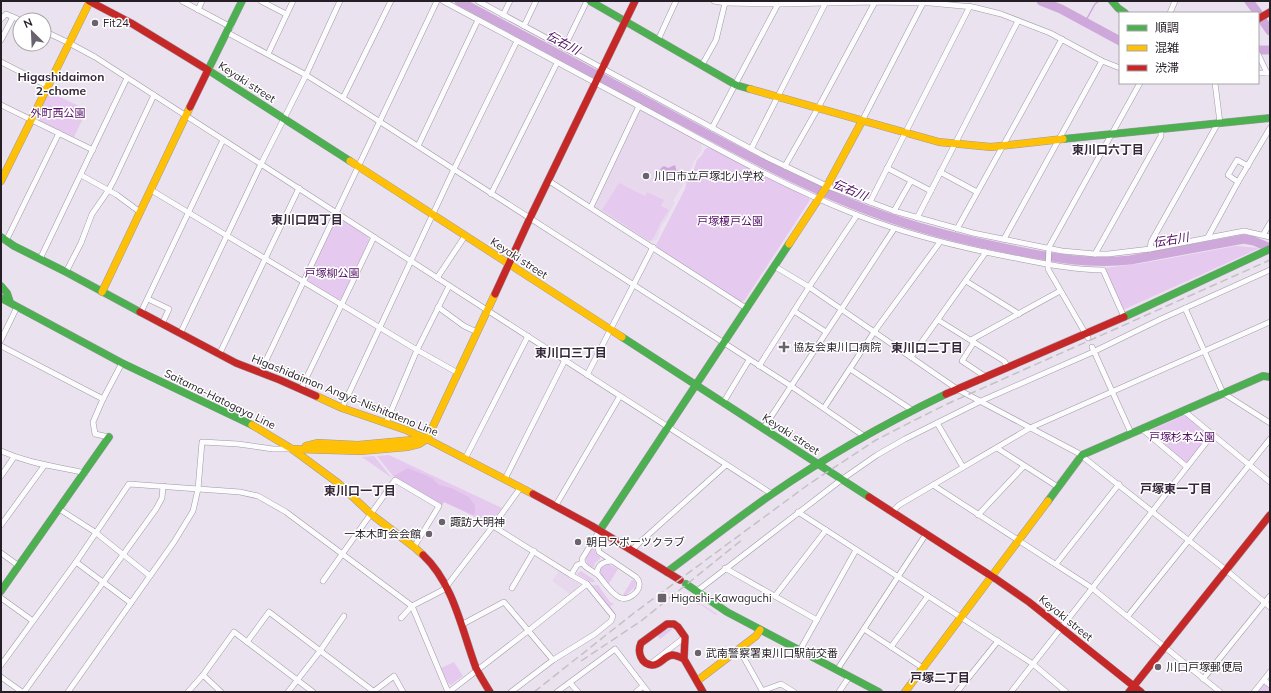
<svg xmlns="http://www.w3.org/2000/svg" width="1271" height="693" viewBox="0 0 1271 693" font-family="Mulish,'Noto Sans JP',sans-serif">
<style>
.built{fill:#e8d8ee}
.green{fill:#e5c9ee}
.forest{fill:#debdea}
.water{fill:#cea7db}
.lines{fill:none;stroke-linecap:round;stroke-linejoin:round}
.stream{stroke:#cea7db;stroke-width:1.5}
.river{stroke:#cea7db;stroke-width:9}
.street-casing{stroke:#a099a3;stroke-width:6}
.fast-casing{stroke:#a099a3;stroke-width:8}
.slow-casing{stroke:#a099a3;stroke-width:8}
.jam-casing{stroke:#a099a3;stroke-width:8}
.street{stroke:#fcfbfd;stroke-width:5}
.fast{stroke:#4caf50;stroke-width:7}
.slow{stroke:#ffc107;stroke-width:7}
.jam{stroke:#c62828;stroke-width:7}
.rail{stroke:#c3c1c4;stroke-width:1.5;stroke-dasharray:8 4;stroke-linecap:butt}
.poi-dot{fill:#6a636d;stroke:#fff;stroke-width:1.5}
.labels{text-anchor:middle;stroke-width:3;stroke-linejoin:round;paint-order:stroke}
.poi-label{font-size:11px;fill:#251e27;stroke:#fff;text-anchor:start}
.street-label{font-size:11px;fill:#251e27;stroke:#fff}
.park-label{font-size:11px;fill:#531165;stroke:#fff}
.water-label{font-size:12px;font-style:italic;fill:#4c075e;stroke:#fff}
.neighbourhood-label{font-size:12px;font-weight:bold;fill:#36283b;stroke:#fff}
</style>
<rect width="100%" height="100%" fill="#ebe2ef"/>
<g class="built">
<polygon points="641,110 701,142 702,148 701,152 694,161 689,174 683,177 683,185 673,201 675,202 670,211 667,218 661,226 658,237 656,240 650,242 596,208 594,205 638,112"/>
<polygon points="559,571 578,583 580,587 570,594 552,581"/>
</g>
<g class="green">
<polygon points="50,92 87,110 74,137 37,120 36,117 48,93"/>
<polygon points="710,147 809,198 810,200 744,301 741,302 658,249 656,245 685,189 687,180 689,177 692,175 697,160 702,155 705,149"/>
<polygon points="619,183 645,196 647,192 664,200 661,206 669,210 661,222 653,239 649,241 602,210"/>
<polygon points="340,218 368,236 369,240 342,298 338,300 309,282 308,278 336,219"/>
<polygon points="1236,246 1260,248 1125,309 1123,308 1105,268 1144,263"/>
<polygon points="1183,416 1186,416 1207,434 1208,437 1188,462 1184,462 1150,434 1151,430"/>
<polygon points="389,455 393,457 502,508 490,524 444,502 442,505 394,477 377,456"/>
<polygon points="374,456 391,477 392,478 362,457"/>
<path d="M595 542C594 549 594 553 600 557V559L595 563 594 567 591 568 587 564 586 558Z"/>
<polygon points="606,564 609,564 618,569 610,582 608,583 600,573 600,570 603,565"/>
<polygon points="581,571 593,579 595,582 590,582 577,574"/>
<polygon points="632,580 635,580 636,583 635,587 626,595 623,595"/>
<polygon points="592,585 598,585 610,602 614,604 610,606 615,613 614,614"/>
<polygon points="691,597 717,614 716,615 700,604 699,605 694,602 692,604 688,602"/>
<polygon points="668,628 673,629 660,639 657,635"/>
<polygon points="454,662 463,676 451,685 448,683 441,668"/>
<polygon points="1265,684 1270,688 1270,692 1256,692 1262,685"/>
</g>
<polygon class="forest" points="408,468 432,478 439,485 451,488 469,497 475,506 475,513 473,515 444,502 442,505 394,476"/>
<polygon class="water" points="675,165 677,173 659,179 656,172 660,170 661,168 664,166 668,168"/>
<g class="lines">
<g class="stream">
<polyline points="1045,1 1046,3"/>
<polyline points="1085,22 1095,4 1099,1"/>
<polyline points="1147,258 1147,261"/>
</g>
<g class="river">
<path d="M459 1C522 35 586 69 649 103 716 139 782 176 852 204 899 223 950 237 999 247 1042 256 1086 265 1130 260L1244 239 1254 241 1270 248"/>
<polyline points="1041,1 1061,9 1120,41"/>
<polyline points="1249,1 1258,13"/>
<polyline points="1258,14 1270,31"/>
<polyline points="1258,50 1270,50"/>
</g>
<g class="street-casing">
<g id="street">
<polyline points="182,1 231,27"/>
<polyline points="261,1 286,14"/>
<path d="M443 1C512 38 581 75 650 112 718 149 785 187 857 215 906 234 958 247 1010 257 1041 263 1072 270 1103 270L1124 317"/>
<polyline points="478,1 768,158 827,186 894,211 973,233 1062,251 1095,254 1108,254 1150,249 1244,231 1270,237"/>
<polyline points="714,1 725,3 778,4 875,2 930,3 973,7 1001,14 1050,33 1102,61 1120,68"/>
<polyline points="198,10 202,1"/>
<polyline points="1170,13 1175,1"/>
<polyline points="503,15 510,1"/>
<polyline points="1,19 6,14 20,20"/>
<polyline points="524,26 536,1"/>
<polyline points="44,31 69,43 95,57 772,494"/>
<polyline points="228,33 306,75 343,98 791,386 864,436"/>
<polyline points="1,40 13,17"/>
<polyline points="658,40 676,1"/>
<polyline points="564,48 587,1"/>
<polyline points="268,54 293,1"/>
<polyline points="1258,54 1267,73"/>
<polyline points="1,62 48,86"/>
<polyline points="702,65 716,40 725,3"/>
<polyline points="1258,73 1269,73"/>
<polyline points="1215,83 1220,123"/>
<polyline points="343,98 391,1"/>
<polyline points="1,105 93,150"/>
<polyline points="862,121 923,3"/>
<polyline points="712,128 778,4"/>
<polyline points="418,146 478,20"/>
<polyline points="751,149 825,4"/>
<polyline points="785,166 818,108 875,2"/>
<polyline points="887,168 931,191"/>
<polyline points="940,172 977,192"/>
<polyline points="81,175 117,195 140,212"/>
<polyline points="549,181 746,308"/>
<polyline points="1238,182 1228,175 1237,160 1248,166"/>
<polyline points="151,190 417,350 458,373"/>
<polyline points="491,194 557,63"/>
<polyline points="870,202 970,6"/>
<polyline points="591,207 639,106"/>
<polyline points="894,211 911,181"/>
<polyline points="917,218 1018,21"/>
<polyline points="957,229 1062,39"/>
<polyline points="1263,235 1270,223"/>
<polyline points="1208,237 1238,182 1270,128"/>
<polyline points="1004,239 1102,61"/>
<polyline points="6,241 59,133"/>
<polyline points="1150,249 1151,242 1218,123"/>
<polyline points="1095,254 1161,136 1161,129"/>
<polyline points="40,259 127,78"/>
<polyline points="774,266 809,287 957,389 1078,453 1226,570 1270,607"/>
<polyline points="66,272 81,243 92,214 108,191 114,180 154,95"/>
<polyline points="437,278 465,236"/>
<polyline points="966,281 1019,314"/>
<polyline points="148,299 169,309 162,324"/>
<polyline points="438,307 464,326 477,332"/>
<polyline points="1185,308 1223,393 1270,423"/>
<polyline points="794,311 826,332"/>
<polyline points="141,312 223,140"/>
<polyline points="938,320 1004,361 1008,367"/>
<polyline points="180,334 261,164 306,75 340,1"/>
<polyline points="1088,338 1048,269 1049,247 1140,83"/>
<polyline points="1,340 17,307"/>
<polyline points="971,340 1060,291"/>
<polyline points="974,342 962,361 986,377"/>
<polyline points="1,346 103,399"/>
<polyline points="1092,347 1131,433"/>
<polyline points="219,355 299,188"/>
<polyline points="911,357 986,252"/>
<polyline points="759,366 809,287 857,215"/>
<polyline points="850,369 912,410"/>
<polyline points="260,373 437,1"/>
<polyline points="587,375 653,247"/>
<polyline points="301,389 374,237"/>
<polyline points="723,403 749,360"/>
<polyline points="342,408 454,169 517,41"/>
<polyline points="824,408 874,332 940,242"/>
<polyline points="1184,411 1270,482"/>
<polyline points="386,423 417,350 449,286"/>
<polyline points="937,423 963,467"/>
<polyline points="763,429 894,229"/>
<polyline points="1142,429 1187,467"/>
<polyline points="109,437 95,434 93,422 103,399 122,363"/>
<polyline points="997,448 1058,487"/>
<path d="M1 451C30 464 55 466 85 473"/>
<polyline points="465,459 528,336"/>
<polyline points="1,476 14,457"/>
<polyline points="505,479 565,360"/>
<polyline points="933,485 1092,588 1220,692"/>
<polyline points="556,505 620,396"/>
<polyline points="59,509 95,532 150,576"/>
<polyline points="798,512 1033,664 1066,692"/>
<polyline points="892,512 899,505 1030,428 1270,322"/>
<polyline points="978,515 1024,466"/>
<polyline points="1,525 44,466"/>
<polyline points="493,526 571,575 587,584 613,616 611,621 595,634 553,660 511,692"/>
<path d="M600 530V540L598 548 599 552 636 577C646 587 631 601 621 598 613 596 604 582 599 576 593 570 582 568 582 559Z"/>
<polyline points="632,550 638,544 726,465"/>
<polyline points="1,553 19,566"/>
<polyline points="76,562 131,603"/>
<polyline points="1056,564 1119,484"/>
<polyline points="725,568 817,620"/>
<path d="M597 574C597 565 602 562 611 561"/>
<polyline points="571,575 577,565 582,563"/>
<polyline points="323,581 395,480 439,506 414,547"/>
<polyline points="512,588 534,551"/>
<polyline points="697,591 841,480 877,455 905,439 981,401 1093,352 1161,319 1270,270"/>
<polyline points="775,596 826,530"/>
<polyline points="1,598 33,621"/>
<polyline points="1128,616 1270,439"/>
<polyline points="401,618 412,606 443,590 446,587 493,526 521,487"/>
<polyline points="461,625 504,602 553,660"/>
<polyline points="864,629 923,668"/>
<polyline points="247,642 269,612 373,691"/>
<polyline points="891,647 928,596"/>
<polyline points="739,649 763,692"/>
<polyline points="800,650 856,550"/>
<polyline points="1,665 76,562 129,484 240,492 258,496 286,512 412,606 448,692"/>
<polyline points="649,665 685,637"/>
<polyline points="837,670 926,534"/>
<polyline points="203,675 221,692"/>
<polyline points="1,677 22,692"/>
<polyline points="1203,679 1270,596"/>
<polyline points="1264,680 1270,685"/>
<polyline points="570,683 578,692"/>
<polyline points="762,691 781,684 794,692"/>
<polyline points="24,692 156,509 162,498 163,486"/>
<polyline points="68,692 174,542 193,511 198,489 202,442 238,444 273,449 291,449"/>
<polyline points="188,692 203,675 234,632 313,692"/>
<polyline points="288,692 320,651 344,616"/>
<polyline points="373,692 394,676 403,692"/>
<polyline points="449,692 528,631 587,584"/>
<polyline points="557,692 615,649 648,692"/>
<polyline points="636,692 643,686"/>
<polyline points="839,692 849,677"/>
<polyline points="957,692 998,641"/>
<polyline points="1011,692 1212,435"/>
<polyline points="1254,692 1270,672"/>
</g>
</g>
<g class="fast-casing">
<g id="fast">
<polyline points="242,1 208,70 350,161"/>
<polyline points="590,1 736,85 750,89"/>
<polyline points="1112,1 1118,8 1125,13"/>
<polyline points="1063,139 1270,118"/>
<polyline points="1,237 14,246 66,272 140,312"/>
<polyline points="1,286 7,293 10,302"/>
<polyline points="1,298 122,363 252,425"/>
<polyline points="1124,317 1270,249"/>
<polyline points="622,337 869,497"/>
<polyline points="1048,501 1082,455 1263,376 1270,377"/>
<polyline points="600,530 789,244"/>
<path d="M667 572C702 546 736 519 772 494 827 456 886 423 946 394"/>
<polyline points="686,584 727,612 879,692"/>
<polyline points="1,591 109,437"/>
</g>
</g>
<g class="slow-casing">
<g id="slow">
<polyline points="750,89 939,142 991,147 1063,139"/>
<polyline points="350,161 622,337"/>
<polyline points="1,181 90,1"/>
<polyline points="789,244 827,186 862,121"/>
<polyline points="102,292 190,107"/>
<polyline points="316,396 342,408 406,430 427,439 533,494"/>
<polyline points="252,425 292,449 338,483 371,514 414,547 423,555"/>
<polyline points="306,446 318,443 358,445 423,439"/>
<polyline points="293,449 361,451 407,447 419,444 427,439 495,294"/>
<polyline points="697,681 756,636 760,630"/>
<polyline points="905,692 1048,501"/>
</g>
</g>
<g class="jam-casing">
<g id="jam">
<polyline points="89,1 131,23 208,70 190,107"/>
<polyline points="1258,19 1270,12"/>
<polyline points="495,294 530,218 635,1"/>
<polyline points="140,312 236,363 280,380 316,396"/>
<polyline points="946,394 1124,317"/>
<polyline points="533,494 592,526 680,580"/>
<polyline points="869,497 996,579 1029,602 1141,692"/>
<path d="M423 555C454 584 462 631 476 668 480 676 485 684 490 692"/>
<path d="M684 659C680 657 676 655 672 655 664 656 660 666 652 665 641 664 637 652 641 643L667 624H674L678 627 685 637 684 659 703 692"/>
<polyline points="1129,692 1270,515"/>
</g>
</g>
<use href="#street" class="street"/>
<use href="#fast" class="fast"/>
<use href="#slow" class="slow"/>
<use href="#jam" class="jam"/>
<g class="rail">
<polyline points="581,661 641,621 743,539"/>
<polyline points="534,692 634,613 809,484 876,440 911,422 947,404 1270,260"/>
</g>
</g>
<g class="poi-dot">
<circle cx="95" cy="23" r="4"/>
<circle cx="646" cy="176" r="4"/>
<path d="M782 341h4v4h4v4h-4v4h-4v-4h-4v-4h4z"/>
<circle cx="442" cy="522" r="4"/>
<circle cx="429" cy="534" r="4"/>
<circle cx="578" cy="542" r="4"/>
<rect x="657" y="593" width="10" height="10" rx="2"/>
<circle cx="698" cy="653" r="4"/>
<circle cx="1158" cy="667" r="4"/>
</g>
<g class="labels">
<g class="poi-label">
<text x="103" y="27">Fit24</text>
<text x="654" y="180">川口市立戸塚北小学校</text>
<text x="793" y="351">協友会東川口病院</text>
<text x="450" y="526">諏訪大明神</text>
<text x="421" y="538" text-anchor="end">一本木町会会館</text>
<text x="586" y="546">朝日スポーツクラブ</text>
<text x="671" y="602">Higashi-Kawaguchi</text>
<text x="706" y="657">武南警察署東川口駅前交番</text>
<text x="1166" y="671">川口戸塚郵便局</text>
</g>
<g class="street-label">
<text transform="translate(247 82) rotate(33)" y="4">Keyaki street</text>
<text transform="translate(519 258) rotate(33)" y="4">Keyaki street</text>
<text transform="translate(345 395) rotate(22)" y="4">Higashidaimon Angyō-Nishitateno Line</text>
<text transform="translate(220 399) rotate(26)" y="4">Saitama-Hatogaya Line</text>
<text transform="translate(791 434) rotate(33)" y="4">Keyaki street</text>
<text transform="translate(1066 618) rotate(39)" y="4">Keyaki street</text>
</g>
<g class="park-label">
<text x="58" y="117">外町西公園</text>
<text x="730" y="225">戸塚榎戸公園</text>
<text x="332" y="277">戸塚柳公園</text>
<text x="1182" y="441">戸塚杉本公園</text>
</g>
<g class="water-label">
<text transform="translate(563 43) rotate(28)" y="4">伝右川</text>
<text transform="translate(850 190) rotate(23)" y="4">伝右川</text>
<text transform="translate(1171 240) rotate(-10)" y="4">伝右川</text>
</g>
<g class="neighbourhood-label">
<text x="61" y="81">Higashidaimon<tspan x="61" dy="14">2-chome</tspan></text>
<text x="1108" y="154">東川口六丁目</text>
<text x="307" y="224">東川口四丁目</text>
<text x="927" y="352">東川口二丁目</text>
<text x="571" y="357">東川口三丁目</text>
<text x="1176" y="493">戸塚東一丁目</text>
<text x="360" y="495">東川口一丁目</text>
<text x="940" y="682">戸塚二丁目</text>
</g>
</g>
<rect width="1271" height="693" fill="none" stroke="#251e27" stroke-width="4"/>
<rect x="1119" y="12" width="140" height="72" fill="#ffffff" stroke="#a8a5a9"/>
<rect x="1127" y="25" width="20" height="6" fill="#4caf50" stroke="#a8a5a9"/>
<text x="1155" y="32" font-size="12" fill="#251e27">順調</text>
<rect x="1127" y="45" width="20" height="6" fill="#ffc107" stroke="#a8a5a9"/>
<text x="1155" y="52" font-size="12" fill="#251e27">混雑</text>
<rect x="1127" y="65" width="20" height="6" fill="#c62828" stroke="#a8a5a9"/>
<text x="1155" y="72" font-size="12" fill="#251e27">渋滞</text>
<g transform="translate(32 32) rotate(336)"><circle r="19" fill="#ffffff" stroke="#a8a5a9"/>
<path d="M0-3L7 15L0 10L-7 15Z" fill="#6a636d"/>
<text y="-6" font-size="11" font-weight="bold" text-anchor="middle" fill="#251e27">N</text>
</g>
</svg>
